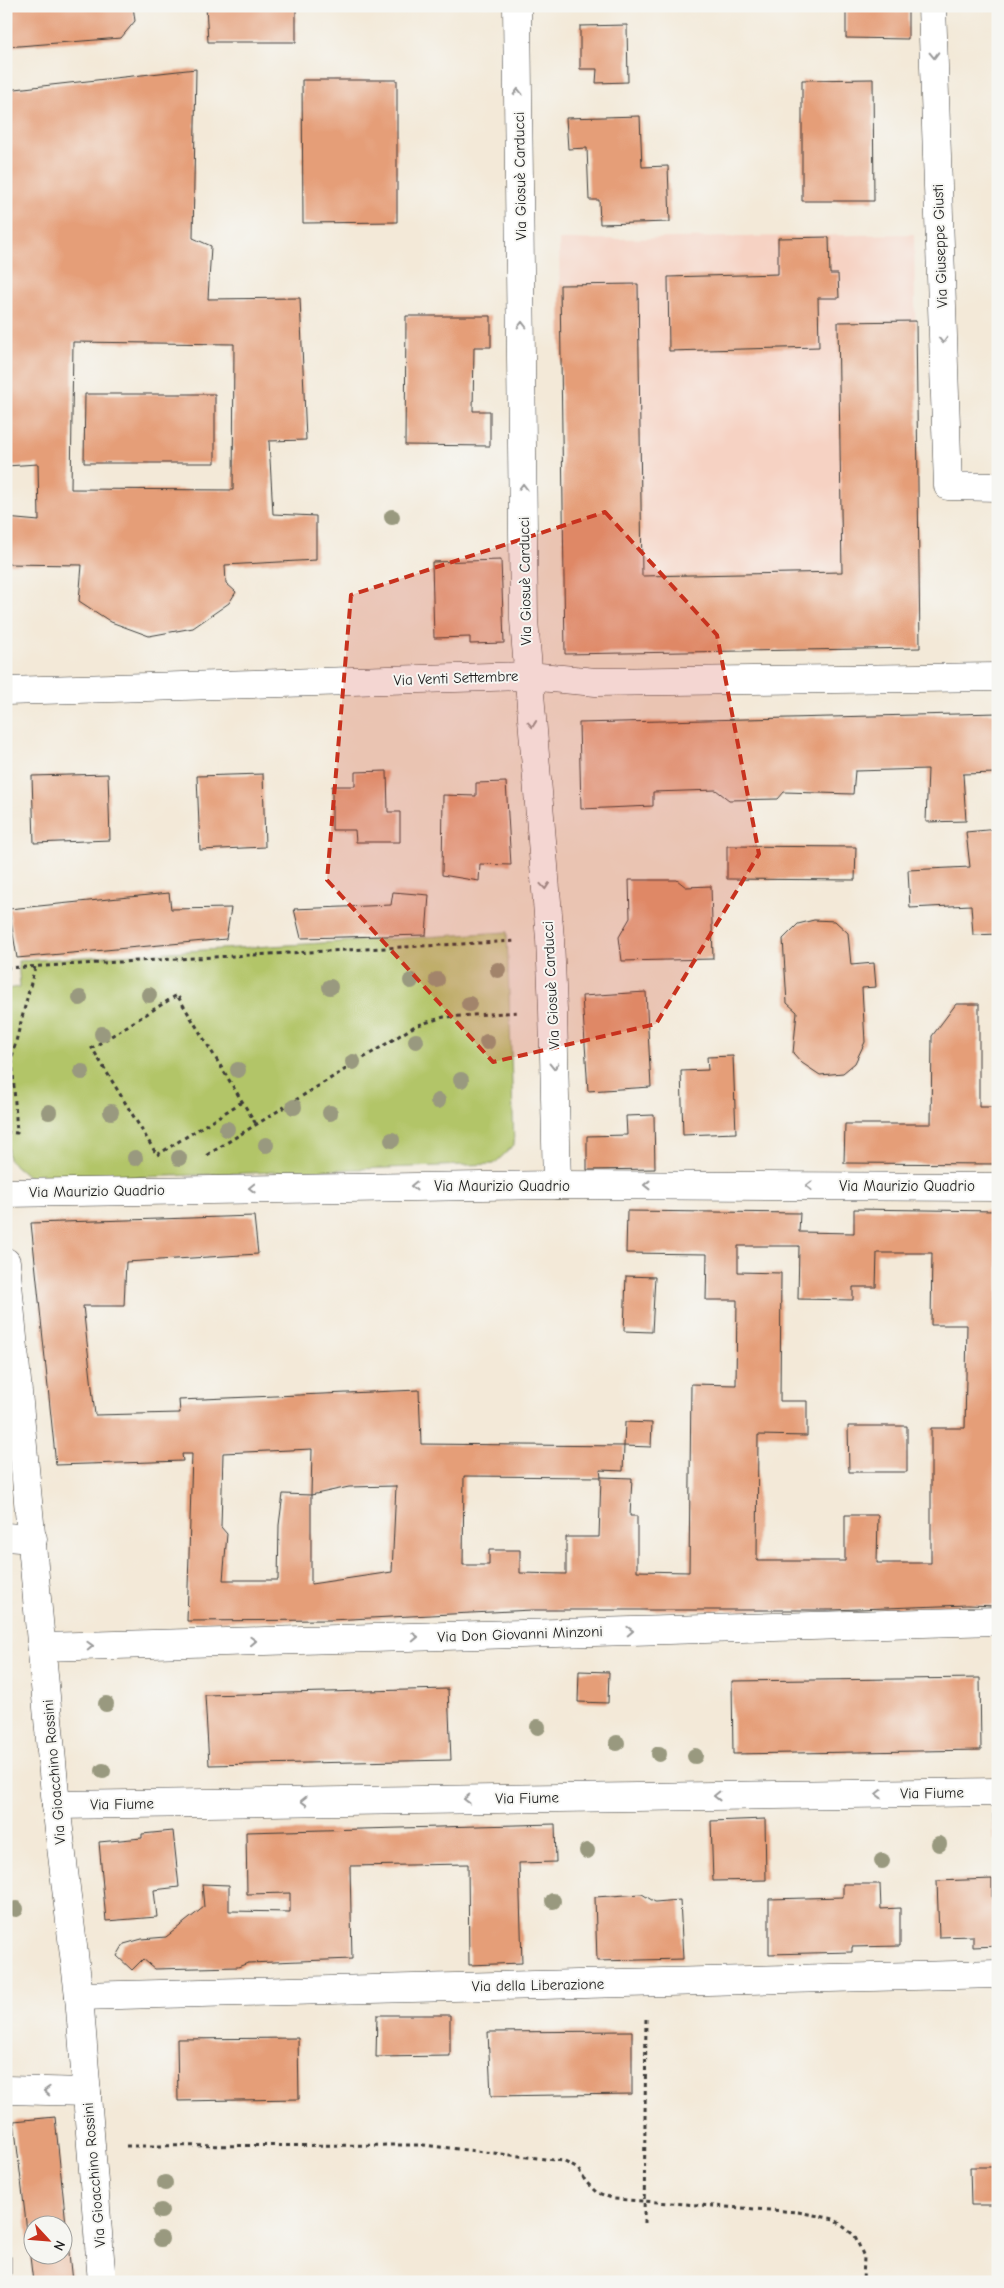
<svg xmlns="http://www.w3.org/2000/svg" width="1004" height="2288" viewBox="0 0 1004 2288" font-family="'Comic Neue',sans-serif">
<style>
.built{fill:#f6d2c3}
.green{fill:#b2c568;stroke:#677042}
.building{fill:#e59e78;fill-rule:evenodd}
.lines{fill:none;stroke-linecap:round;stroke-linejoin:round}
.minor-casing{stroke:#3c3b38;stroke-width:29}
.tertiary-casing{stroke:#3c3b38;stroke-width:29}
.path{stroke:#3c3b38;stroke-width:3;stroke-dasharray:4 4;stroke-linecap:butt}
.minor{stroke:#fff;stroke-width:28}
.tertiary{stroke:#fff;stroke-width:28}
.tree{fill:#99997f}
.oneway{stroke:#999}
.marked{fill:#c8321e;fill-opacity:0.2;stroke:#c8321e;stroke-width:4;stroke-dasharray:10 6;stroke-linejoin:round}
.labels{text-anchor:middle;stroke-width:4;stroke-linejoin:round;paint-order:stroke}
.street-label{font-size:15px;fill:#1c1c1c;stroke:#f6f6f2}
</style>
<rect width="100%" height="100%" fill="#f6f6f2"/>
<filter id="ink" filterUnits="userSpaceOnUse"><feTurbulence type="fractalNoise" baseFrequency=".02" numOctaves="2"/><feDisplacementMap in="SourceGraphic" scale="10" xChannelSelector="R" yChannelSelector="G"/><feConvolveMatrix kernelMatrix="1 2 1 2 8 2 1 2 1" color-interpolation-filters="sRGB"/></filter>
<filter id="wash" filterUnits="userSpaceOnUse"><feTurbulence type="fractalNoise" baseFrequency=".0096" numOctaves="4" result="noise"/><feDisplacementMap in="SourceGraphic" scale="20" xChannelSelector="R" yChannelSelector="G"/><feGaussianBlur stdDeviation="1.12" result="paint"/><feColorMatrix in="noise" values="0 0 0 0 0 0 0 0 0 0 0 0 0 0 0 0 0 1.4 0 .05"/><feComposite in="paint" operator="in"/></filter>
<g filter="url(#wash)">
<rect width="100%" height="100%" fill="#f3e9d8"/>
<polygon class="built" points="914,234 920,648 565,654 559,240"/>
<polygon class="green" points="507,932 514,1145 494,1164 34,1181 9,1160 6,1125 6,989 20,987 18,961"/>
<g id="blocks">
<g class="building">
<polygon points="6,6 133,6 135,21 121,38 6,47"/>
<polygon points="206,6 296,6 296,42 208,42"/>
<polygon points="846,6 908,6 908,39 846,38"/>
<polygon points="627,25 628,82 596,83 597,69 580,69 580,26"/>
<path d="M196 69 193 238 211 246 208 299 300 298 306 440 269 441 273 514 316 516V560L225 565 226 583 236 592 229 603 193 628 149 636 111 622 79 601 82 565 6 564V518L39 521 38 464 6 466V90ZM73 342 234 344 233 490 71 489Z"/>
<polygon points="873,79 874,201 802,201 802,80"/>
<polygon points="302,80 397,80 397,222 303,223"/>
<polygon points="640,116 642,167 668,166 670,222 600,224 599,200 589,200 587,148 568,149 566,118"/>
<polygon points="829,237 830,274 838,274 839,298 818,298 819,347 669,351 668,277 778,274 778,238"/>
<polygon points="638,284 642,576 842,572 838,322 916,321 920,648 565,654 560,285"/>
<polygon points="406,316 491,316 491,347 474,347 473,411 490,411 490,446 405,445"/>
<polygon points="85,394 215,394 215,463 84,463"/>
<polygon points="501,560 504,643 470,644 470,637 434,638 432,562"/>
<polygon points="998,713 996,773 963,774 966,821 926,822 928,769 855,771 853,794 784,792 778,799 729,800 716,790 653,792 653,806 581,809 579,723"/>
<polygon points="387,771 388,812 400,812 400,842 356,842 355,830 332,830 332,786 355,786 355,772"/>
<polygon points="108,774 110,840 34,843 32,776"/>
<polygon points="263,774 265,847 200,850 197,776"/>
<polygon points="506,782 511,865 480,864 479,881 442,875 443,795 476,796 476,783"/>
<polygon points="998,829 998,934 973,935 971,905 910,908 908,870 970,867 966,832"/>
<polygon points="727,846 856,847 855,880 727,879"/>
<polygon points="629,880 677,880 686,887 711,886 713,959 622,961 619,937 630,918"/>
<polygon points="393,892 429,895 426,935 301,938 294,909 391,905"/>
<polygon points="169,893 171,909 231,908 226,939 17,958 9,909"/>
<polygon points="814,920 835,921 848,933 851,965 874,963 876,987 862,988 865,1042 855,1063 843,1073 820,1075 802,1063 793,1053 797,1012 787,1003 783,939 798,924"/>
<polygon points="646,992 651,1087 588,1091 582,996"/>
<polygon points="956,1004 979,1004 979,1107 998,1107 998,1164 844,1163 845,1124 931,1124 932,1036"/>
<polygon points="733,1056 736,1133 683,1135 681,1071 708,1070 707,1057"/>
<polygon points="654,1115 655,1169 587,1170 587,1136 627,1135 626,1116"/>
<path d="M854 1209 998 1211V1606L967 1605 831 1610H532L330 1620 187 1621 192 1454H182L183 1461 56 1465 31 1223 254 1216 258 1254 126 1262 124 1306H83L95 1415 180 1413 179 1400 419 1390 421 1444 624 1446 625 1422 652 1423 651 1447 624 1446 623 1471 600 1470 601 1477 464 1476 463 1565H489V1550H520V1573L566 1574V1537H599L601 1477 632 1478 630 1516H637V1571L689 1572 691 1384 736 1385 737 1300H706L707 1254 626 1253 627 1211 800 1213 799 1232 854 1233ZM738 1246H799L798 1299 853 1300V1287H876L877 1253H932L931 1325H967L965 1428H931V1563H877L878 1515H845V1561H757L758 1435 807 1436V1401H780L781 1273 738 1272ZM312 1449 311 1495 349 1487 396 1486 392 1572 311 1584V1495L283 1494 279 1525 278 1580H223L227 1534 221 1527 223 1453Z"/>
<polygon points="626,1276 655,1277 652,1332 624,1331"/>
<polygon points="848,1426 907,1426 907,1472 849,1472"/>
<polygon points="579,1671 609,1672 608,1703 578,1702"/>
<polygon points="980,1678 981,1750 733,1754 732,1681"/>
<polygon points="448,1689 451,1760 209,1765 205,1695"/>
<polygon points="993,1814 998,1814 998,1840 994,1841"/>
<polygon points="765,1819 766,1880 713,1881 711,1821"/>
<polygon points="555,1824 556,1862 519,1863 522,1963 469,1965 468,1864 350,1866 352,1959 248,1963 238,1967 155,1969 143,1959 132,1970 117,1956 124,1944 142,1939 166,1937 204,1907 202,1884 229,1885 229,1911 290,1912 290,1893 247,1894 246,1832"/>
<polygon points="173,1831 179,1887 154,1890 157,1917 106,1921 99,1842 142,1838 142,1834"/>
<polygon points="992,1879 992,1899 998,1899 998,1946 973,1947 973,1936 939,1937 937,1881"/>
<polygon points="843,1884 880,1884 881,1909 900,1908 900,1946 852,1947 852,1952 769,1954 769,1899 843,1897"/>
<polygon points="642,1894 655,1902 680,1900 683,1959 597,1961 595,1897"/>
<polygon points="377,2015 450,2015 450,2056 376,2057"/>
<polygon points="632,2031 632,2094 491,2096 488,2032"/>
<polygon points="298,2038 299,2099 178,2101 177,2039"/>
<path d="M55 2117 72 2282H33L14 2121ZM32 2226H62V2256H32Z"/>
<polygon points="970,2167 998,2167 998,2205 971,2205"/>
<rect x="6" y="2257" width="5" height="25"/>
</g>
</g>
</g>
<g filter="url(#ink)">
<use href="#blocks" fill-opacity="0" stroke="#3c3b38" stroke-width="1"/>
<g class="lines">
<g class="minor-casing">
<g id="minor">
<polyline points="517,6 524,620 550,939 553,1010 557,1185"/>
<polyline points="932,6 948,486 998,487"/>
<polyline points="6,1193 557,1185 998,1187"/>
<polyline points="6,1262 56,1805 79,1996 102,2282"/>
<polyline points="6,1537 33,1539"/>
<polyline points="42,1647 998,1621"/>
<polyline points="56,1805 998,1792"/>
<polyline points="79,1996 998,1974"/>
<polyline points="6,2090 87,2092"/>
</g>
</g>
<g class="tertiary-casing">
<polyline id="tertiary" points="6,691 528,676 596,682 998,677"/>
</g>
<g class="path">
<polyline points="6,968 517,941"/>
<polyline points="242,1102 157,1155 92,1048 177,995 256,1124"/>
<polyline points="6,1132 17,1133 12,1057 35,967"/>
<polyline points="207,1155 415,1026 444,1017 520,1012"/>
<polyline points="126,2146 423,2145 563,2161 578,2169 586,2182 596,2192 614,2199 798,2212 834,2219 855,2236 864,2257 863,2282"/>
<polyline points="644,2223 646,2016"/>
</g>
<use href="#minor" class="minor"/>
<use href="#tertiary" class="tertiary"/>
</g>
<g class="tree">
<circle cx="392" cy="517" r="8"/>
<circle cx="498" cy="970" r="8"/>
<circle cx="437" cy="980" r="8"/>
<circle cx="411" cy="981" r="8"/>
<circle cx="330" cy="987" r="8"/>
<circle cx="149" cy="995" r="8"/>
<circle cx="80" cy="998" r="8"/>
<circle cx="469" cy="1004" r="8"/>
<circle cx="102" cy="1034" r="8"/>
<circle cx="416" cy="1041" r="8"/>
<circle cx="487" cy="1042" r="8"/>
<circle cx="353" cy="1062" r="8"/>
<circle cx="238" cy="1070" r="8"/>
<circle cx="82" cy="1072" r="8"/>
<circle cx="461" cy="1080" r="8"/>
<circle cx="438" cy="1101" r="8"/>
<circle cx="294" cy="1107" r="8"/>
<circle cx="49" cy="1112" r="8"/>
<circle cx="111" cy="1112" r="8"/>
<circle cx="330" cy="1113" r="8"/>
<circle cx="227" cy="1129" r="8"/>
<circle cx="392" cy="1140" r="8"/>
<circle cx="266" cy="1145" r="8"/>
<circle cx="135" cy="1158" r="8"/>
<circle cx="179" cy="1158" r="8"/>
<circle cx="106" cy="1704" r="8"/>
<circle cx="538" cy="1727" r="8"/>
<circle cx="617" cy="1743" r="8"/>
<circle cx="659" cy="1754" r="8"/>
<circle cx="695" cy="1756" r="8"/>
<circle cx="103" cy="1771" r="8"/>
<circle cx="939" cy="1844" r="8"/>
<circle cx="587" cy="1851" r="8"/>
<circle cx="882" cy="1861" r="8"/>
<circle cx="553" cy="1901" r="8"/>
<circle cx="16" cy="1909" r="8"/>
<circle cx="165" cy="2183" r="8"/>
<circle cx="161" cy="2211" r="8"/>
<circle cx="161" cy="2239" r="8"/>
</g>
<defs><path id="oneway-chevron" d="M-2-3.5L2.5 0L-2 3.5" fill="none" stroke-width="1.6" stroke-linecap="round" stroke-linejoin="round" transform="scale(1.25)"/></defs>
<g class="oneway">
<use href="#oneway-chevron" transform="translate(934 55) rotate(88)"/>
<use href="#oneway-chevron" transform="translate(518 92) rotate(-91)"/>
<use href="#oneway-chevron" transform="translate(522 325) rotate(-90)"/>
<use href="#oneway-chevron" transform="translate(943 340) rotate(88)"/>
<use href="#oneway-chevron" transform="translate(523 487) rotate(-90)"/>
<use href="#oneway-chevron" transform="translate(532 724) rotate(85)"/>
<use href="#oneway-chevron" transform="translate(545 886) rotate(85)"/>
<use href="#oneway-chevron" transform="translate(554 1066) rotate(89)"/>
<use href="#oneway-chevron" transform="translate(647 1185) rotate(-180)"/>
<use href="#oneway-chevron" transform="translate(414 1186) rotate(179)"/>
<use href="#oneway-chevron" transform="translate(809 1186) rotate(-180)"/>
<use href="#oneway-chevron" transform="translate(252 1188) rotate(179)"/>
<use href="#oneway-chevron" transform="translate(630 1631) rotate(-2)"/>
<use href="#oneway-chevron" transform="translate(415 1637) rotate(-2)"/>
<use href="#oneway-chevron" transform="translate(253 1641) rotate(-2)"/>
<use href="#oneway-chevron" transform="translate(90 1646) rotate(-2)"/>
<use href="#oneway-chevron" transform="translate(879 1794) rotate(179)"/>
<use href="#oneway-chevron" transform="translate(717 1796) rotate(179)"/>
<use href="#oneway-chevron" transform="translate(467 1799) rotate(179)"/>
<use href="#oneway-chevron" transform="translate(304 1801) rotate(179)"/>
<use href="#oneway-chevron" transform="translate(47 2091) rotate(-178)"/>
</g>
</g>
<path class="marked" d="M605 512 717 635 759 854 656 1024 493 1062 327 880 351 595Z"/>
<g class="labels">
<g class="street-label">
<text transform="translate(520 176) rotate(-91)" y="5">Via Giosuè Carducci</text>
<text transform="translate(940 246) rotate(-92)" y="5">Via Giuseppe Giusti</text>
<text transform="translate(525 581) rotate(-91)" y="5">Via Giosuè Carducci</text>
<text transform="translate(456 678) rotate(-2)" y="5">Via Venti Settembre</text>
<text transform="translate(551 985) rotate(-93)" y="5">Via Giosuè Carducci</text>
<text x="502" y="1191">Via Maurizio Quadrio</text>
<text x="907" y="1191">Via Maurizio Quadrio</text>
<text transform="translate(97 1191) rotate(-1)" y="5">Via Maurizio Quadrio</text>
<text transform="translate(520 1634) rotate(-2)" y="5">Via Don Giovanni Minzoni</text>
<text transform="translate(54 1772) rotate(-95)" y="5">Via Gioacchino Rossini</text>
<text transform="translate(932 1793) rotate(-1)" y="5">Via Fiume</text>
<text transform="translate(527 1798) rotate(-1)" y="5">Via Fiume</text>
<text transform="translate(122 1804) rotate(-1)" y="5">Via Fiume</text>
<text transform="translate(538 1985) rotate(-1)" y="5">Via della Liberazione</text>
<text transform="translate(94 2175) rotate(-95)" y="5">Via Gioacchino Rossini</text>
</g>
</g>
<rect width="1004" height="2288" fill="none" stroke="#f6f6f2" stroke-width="25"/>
<g transform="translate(48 2240) rotate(116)"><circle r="24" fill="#f6f6f2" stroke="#9f9f9c"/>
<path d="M0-4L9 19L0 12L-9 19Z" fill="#c8321e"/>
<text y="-8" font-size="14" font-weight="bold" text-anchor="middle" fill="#1c1c1c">N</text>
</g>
</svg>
